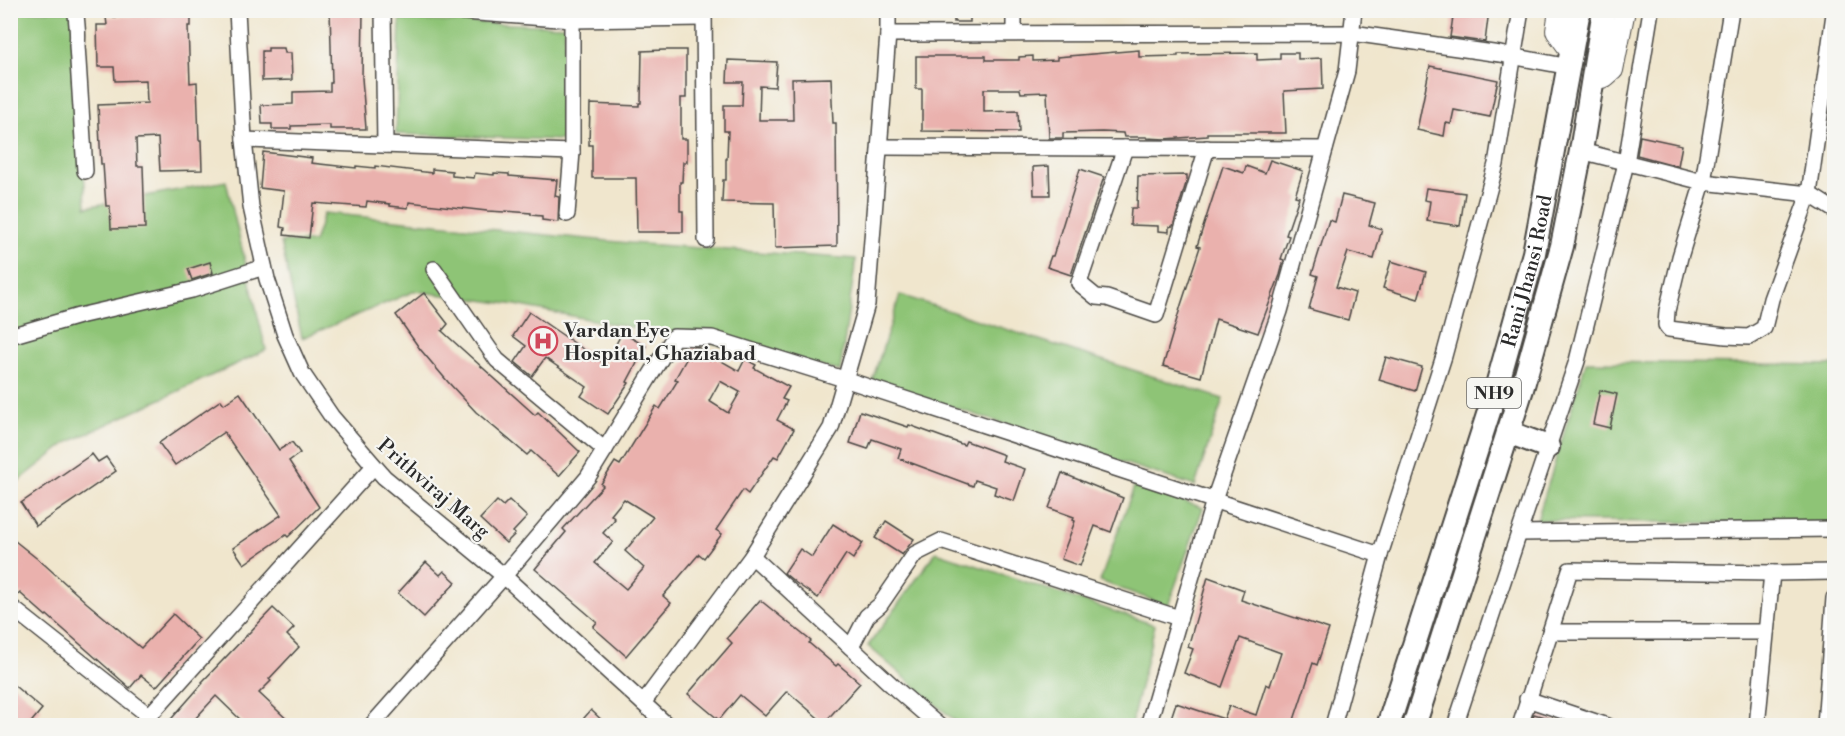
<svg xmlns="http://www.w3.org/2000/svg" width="1845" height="736" viewBox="0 0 1845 736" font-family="'Libre Bodoni',serif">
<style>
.green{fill:#8ec476;stroke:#5c7850;stroke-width:1.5}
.building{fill:#eab1ad;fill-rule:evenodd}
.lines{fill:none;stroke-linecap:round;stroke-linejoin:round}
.minor-casing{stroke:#494743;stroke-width:18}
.major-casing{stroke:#494743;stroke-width:22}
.highway-casing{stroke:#494743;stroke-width:26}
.minor{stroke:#fff;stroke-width:15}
.major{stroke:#fff;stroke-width:20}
.highway{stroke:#fff;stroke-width:22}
.labels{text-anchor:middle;stroke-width:4.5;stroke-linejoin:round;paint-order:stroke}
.shield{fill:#f6f6f2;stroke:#686867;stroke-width:1.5}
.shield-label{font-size:18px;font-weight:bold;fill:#2b2b2b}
.street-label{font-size:20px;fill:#2b2b2b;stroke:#f6f6f2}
.poi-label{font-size:20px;font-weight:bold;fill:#2b2b2b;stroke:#f6f6f2;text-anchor:start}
</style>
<rect width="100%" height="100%" fill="#f6f6f2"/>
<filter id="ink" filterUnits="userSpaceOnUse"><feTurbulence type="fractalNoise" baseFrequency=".0167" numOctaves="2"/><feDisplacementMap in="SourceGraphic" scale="12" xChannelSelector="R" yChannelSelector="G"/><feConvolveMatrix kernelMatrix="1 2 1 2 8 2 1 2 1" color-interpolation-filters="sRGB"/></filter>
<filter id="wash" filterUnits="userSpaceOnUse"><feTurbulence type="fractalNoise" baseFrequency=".008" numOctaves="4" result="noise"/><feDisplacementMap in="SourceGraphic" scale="24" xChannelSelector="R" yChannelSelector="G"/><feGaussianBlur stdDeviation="1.35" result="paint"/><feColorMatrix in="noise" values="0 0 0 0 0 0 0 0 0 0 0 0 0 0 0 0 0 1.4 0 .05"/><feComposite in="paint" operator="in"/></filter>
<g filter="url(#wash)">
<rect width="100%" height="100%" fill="#f0e6cd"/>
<g class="green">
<polygon points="11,11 76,11 86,207 226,181 266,350 67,443 11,487"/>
<polygon points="400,20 565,26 562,140 396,134"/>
<polygon points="324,213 629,243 856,259 840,371 662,332 613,324 516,305 415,291 302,338 281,242 314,242"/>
<polygon points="900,295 1223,399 1195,486 872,381"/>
<polygon points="1586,362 1834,365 1834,525 1537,520"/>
<polygon points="1135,484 1203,508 1168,606 1100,581"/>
<polygon points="936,552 1155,625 1131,725 960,725 868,646"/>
</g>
<g id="blocks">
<g class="building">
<polygon points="143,10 191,10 191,26 188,26 190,83 197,82 199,140 201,140 202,170 160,171 158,138 136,139 137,166 143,166 145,228 111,229 110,206 106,206 103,164 101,164 98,105 147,103 146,80 115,81 114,67 98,67 97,25 107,25 106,17 144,16"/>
<polygon points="330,10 363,10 362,78 366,129 330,129 330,125 291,126 291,129 272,129 272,124 262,124 261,105 293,104 293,92 330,91 330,83 332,83"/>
<rect x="954" y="10" width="16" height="12"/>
<polygon points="1454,10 1489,10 1485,42 1450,37"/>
<polygon points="268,48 284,48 285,53 291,53 292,80 262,81 262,51 268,51"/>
<polygon points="664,50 686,50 686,98 681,98 681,139 687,139 687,162 683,162 682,182 680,182 680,211 683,211 683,232 637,232 636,178 592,178 592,145 589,145 590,104 639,106 639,103 641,103 642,51"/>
<polygon points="1139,50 1139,57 1178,56 1178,54 1257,53 1257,60 1280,59 1280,53 1298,53 1298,59 1322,58 1323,89 1284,91 1286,133 1207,133 1207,136 1165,139 1147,138 1147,137 1124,137 1123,133 1102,132 1063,133 1063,138 1049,138 1047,92 1021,93 1020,89 984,89 984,112 1018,111 1019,132 922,131 922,89 916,89 916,56 986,56 986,60 1019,60 1019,57 1033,56 1033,61 1057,60 1057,57"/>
<polygon points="728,60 777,62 775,87 760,86 759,120 793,120 792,79 831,78 833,123 836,123 837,246 775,248 774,203 722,202 723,180 726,180 726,159 727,159 728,131 724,131 724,105 742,105 743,82 727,82"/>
<polygon points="1430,66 1498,80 1490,117 1454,110 1451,124 1446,123 1444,136 1417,130"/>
<polygon points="1640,136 1682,145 1678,166 1637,155"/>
<polygon points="263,152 312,158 311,163 356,168 356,166 375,168 375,166 432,173 432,169 452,171 452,176 474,178 475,173 494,175 494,173 509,174 509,176 557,180 555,196 559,197 558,222 542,220 542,216 531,215 531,213 505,211 505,212 487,211 409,202 408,208 390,206 390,204 367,201 366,207 313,203 309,238 284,235 285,228 280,227 284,191 260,188"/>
<polygon points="1270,160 1303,171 1295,196 1299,197 1286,235 1289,236 1281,259 1284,260 1280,275 1258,333 1216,319 1201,377 1163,366 1181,305 1200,247 1197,246 1223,166 1244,173 1246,166 1265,173"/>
<polygon points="1049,166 1050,195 1034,195 1033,167"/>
<polygon points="1080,169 1104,177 1071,275 1047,267 1051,256 1053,256"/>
<polygon points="1187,175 1187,180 1173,226 1169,227 1169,232 1158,231 1158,226 1130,225 1131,208 1137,208 1138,176"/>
<polygon points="1426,188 1465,193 1460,226 1427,221 1430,201 1424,200"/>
<polygon points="1342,195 1375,203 1369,225 1382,229 1374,259 1348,252 1336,287 1355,293 1348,320 1309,309 1318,276 1312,274 1329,220 1335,222"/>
<polygon points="1391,261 1426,272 1418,299 1383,288"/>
<polygon points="210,262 213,273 192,280 188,269"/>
<polygon points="424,293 448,324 442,331 535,415 538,412 580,452 559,476 531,451 527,455 476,412 448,382 420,349 396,315"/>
<polygon points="529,312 605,364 622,333 646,346 627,382 629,383 608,414 581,396 587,387 545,358 532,376 515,362 526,346 513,336"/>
<path d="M693 347H697L739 371 745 359 756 365 754 368 789 387 782 399 787 401 777 420 794 429 778 458 774 456 748 494 743 490 716 530 722 534 704 558 699 554 663 596 671 603 626 656 593 627 597 622 535 569 566 532 563 529 603 486 601 484 615 462 620 465 656 406 660 409 678 380 675 379ZM720 381 740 392 728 413 709 401ZM624 499 653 517 625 551 644 568 626 589 595 563 613 542 603 533 615 519 611 515Z"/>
<polygon points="1386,357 1422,367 1415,391 1379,380"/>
<polygon points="1600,390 1617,394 1610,428 1593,424"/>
<polygon points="240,393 279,450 292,442 300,453 289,461 319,507 288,537 286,535 244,564 233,548 281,515 224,432 175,465 159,443 221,400 224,404"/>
<polygon points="860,411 908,427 909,425 964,445 966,441 1004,455 1002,461 1025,469 1014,501 994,494 996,487 975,480 973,486 898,458 901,449 872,439 868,449 850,443"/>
<polygon points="92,454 98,462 106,457 116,471 36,526 21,503"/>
<polygon points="1062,473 1123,498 1111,532 1095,526 1080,566 1061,559 1075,521 1073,520 1074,517 1049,508"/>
<polygon points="509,500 527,517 513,532 515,534 506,543 480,519 497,501 503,506"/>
<polygon points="886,521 914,539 902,555 875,538"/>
<polygon points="833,524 863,543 853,559 846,554 818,598 796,583 784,573 800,549 812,557"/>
<polygon points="10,537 45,565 87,603 141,648 173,614 199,639 156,687 141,675 130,688 47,615 46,616 20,593 18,595 10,588"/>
<polygon points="426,562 440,575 444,571 456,582 424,617 398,593"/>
<polygon points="1208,577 1244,590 1241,600 1329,629 1317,665 1313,663 1292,726 1184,726 1170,721 1176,703 1224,719 1229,706 1256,715 1266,684 1270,686 1281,653 1240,638 1222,687 1184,673 1193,649 1188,647"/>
<polygon points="760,600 811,641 809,643 836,666 838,664 860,683 824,723 787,691 765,716 740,695 719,720 688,694 732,643 727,638"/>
<polygon points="273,608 294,628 287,635 299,647 269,679 271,681 259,693 294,726 247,726 216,696 194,720 200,726 165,726 203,683 202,682"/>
<polygon points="10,682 42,709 28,726 10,726"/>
<polygon points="591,710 608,726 577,726"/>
<polygon points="1534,714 1564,723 1563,726 1530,726"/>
</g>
</g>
</g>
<g filter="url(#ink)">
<use href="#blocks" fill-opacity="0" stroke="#494743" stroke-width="1.5"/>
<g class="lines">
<g class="minor-casing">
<g id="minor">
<path d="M76 10C76 23 79 33 77 45L85 171"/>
<polyline points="237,10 244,140 251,207 267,279 285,335 302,373 332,417 384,477 504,576 668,726"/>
<polyline points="383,10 385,145"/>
<polyline points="439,10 572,20 703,18"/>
<polyline points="704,10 706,240"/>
<polyline points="1014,10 1014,32"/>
<polyline points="1651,10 1626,163 1577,361 1519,533 1834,529"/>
<polyline points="1731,10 1703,182 1680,257 1667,311 1666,325 1669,329 1726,336 1749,337 1764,328 1771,299 1809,194 1834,14"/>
<polyline points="888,34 1352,33 1500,54 1570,67"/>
<polyline points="244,140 572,152"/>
<polyline points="880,147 1325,149"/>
<polyline points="1125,148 1079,283 1096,297 1107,298 1156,315 1207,148"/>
<polyline points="1581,151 1703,182 1809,194 1834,210"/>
<polyline points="567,214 572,152 572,20"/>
<polyline points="434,269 497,360 605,450"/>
<polyline points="10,336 79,316 192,290 264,267"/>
<polyline points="752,556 896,689 939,726"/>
<polyline points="10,606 148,715"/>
<polyline points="1550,632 1766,632"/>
<polyline points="851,647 867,616 880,605 915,554 941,541 1179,618"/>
<polyline points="1527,699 1608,726"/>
<polyline points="643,703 752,556 831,428 867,304 888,34 888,10"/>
<polyline points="140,726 374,466"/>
<polyline points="371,726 504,576 588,477 674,337 712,338 844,379 1380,555"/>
<polyline points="1148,726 1214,500 1280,311 1347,71 1354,10"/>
<polyline points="1333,726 1380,555 1444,356 1496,164 1521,10"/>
<polyline points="1455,726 1519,533"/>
<polyline points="1520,726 1570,570 1772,573 1834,572"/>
<polyline points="1757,726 1772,573"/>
<polyline points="1825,726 1834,598"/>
</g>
</g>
<g class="major-casing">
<g id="major">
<polyline points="1559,10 1556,31 1572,53"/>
<polyline points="1593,80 1605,77 1613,70 1625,10"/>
</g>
</g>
<g class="highway-casing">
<g id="highway">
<polyline points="1508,432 1548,447"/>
<path id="s1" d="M1388 726 1494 396 1534 253 1579 10"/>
<polyline points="1414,726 1522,389 1562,246 1581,151 1604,10"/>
</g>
</g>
<use href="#minor" class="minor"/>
<use href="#major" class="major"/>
<use href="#highway" class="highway"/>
</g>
</g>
<defs>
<g id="hospital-ring" transform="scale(1.5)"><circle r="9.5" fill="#f6f6f2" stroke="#d1495b" stroke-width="1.5"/><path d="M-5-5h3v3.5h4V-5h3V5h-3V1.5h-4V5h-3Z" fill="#d1495b"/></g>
</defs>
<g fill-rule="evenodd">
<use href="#hospital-ring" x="543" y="341"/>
</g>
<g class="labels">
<rect class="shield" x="1467" y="378" width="54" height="30" rx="4.5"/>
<g class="shield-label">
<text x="1494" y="399">NH9</text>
</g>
<g class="street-label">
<text dy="7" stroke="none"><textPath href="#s1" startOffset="476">Rani Jhansi Road</textPath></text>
<text transform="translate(434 488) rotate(41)" y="7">Prithviraj Marg</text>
</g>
<g class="poi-label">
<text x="564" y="337">Vardan Eye<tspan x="564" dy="23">Hospital, Ghaziabad</tspan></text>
</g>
</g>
<rect width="1845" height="736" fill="none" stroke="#f6f6f2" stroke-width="36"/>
</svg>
